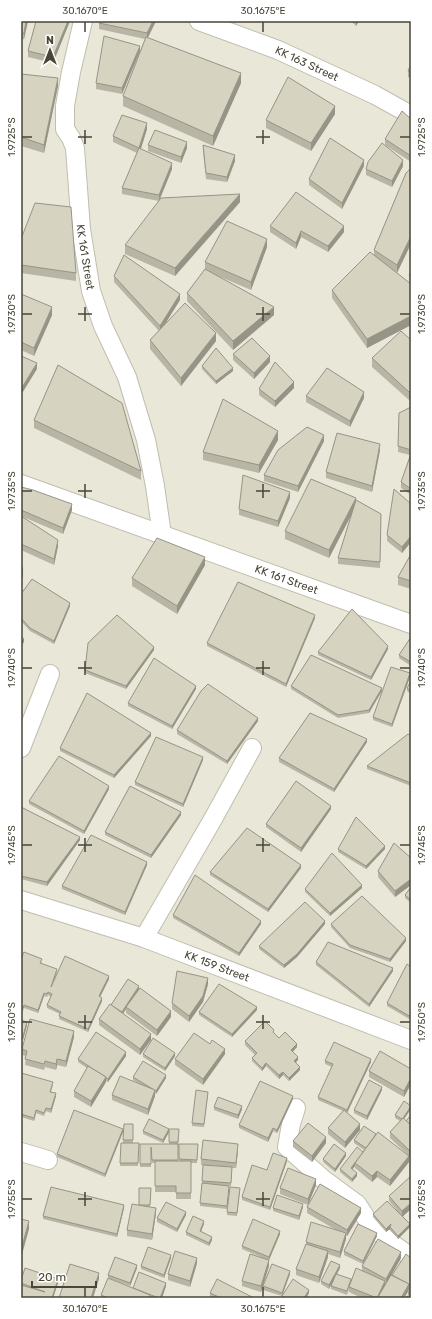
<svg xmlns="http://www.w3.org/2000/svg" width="432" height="1319" viewBox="0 0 432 1319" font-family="Rubik,sans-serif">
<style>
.residential{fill:#e8e7d8}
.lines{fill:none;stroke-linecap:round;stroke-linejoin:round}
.street-casing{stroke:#c0bead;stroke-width:20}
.street{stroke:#fff;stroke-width:18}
.wall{fill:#b8b5a5}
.shaded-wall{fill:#969486}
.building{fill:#d6d3c0;stroke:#969486}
.ticks{fill:none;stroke:#484638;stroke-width:1.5}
.labels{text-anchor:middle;stroke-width:3;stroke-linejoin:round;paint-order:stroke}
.street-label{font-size:11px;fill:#484638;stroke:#fff}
.neatline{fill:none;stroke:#484638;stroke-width:1.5}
.ticks-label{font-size:10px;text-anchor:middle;fill:#484638}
</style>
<rect width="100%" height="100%" fill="#f4f4ea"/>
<rect class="residential" x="21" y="21" width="390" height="1277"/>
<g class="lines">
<g class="street-casing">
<g id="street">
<path id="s1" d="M83 21 71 72 65 106V129L71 138 75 148 81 229 91 291 103 326 127 377 146 440 155 486 162 535"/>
<path id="s2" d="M199 21 278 50 375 95 411 115"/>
<path id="s3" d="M21 484 411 624"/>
<polyline points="21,748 50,674"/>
<path id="s4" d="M21 900 144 938 411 1040"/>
<polyline points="144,938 213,819 252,748"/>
<polyline points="296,1108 291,1124 287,1147 323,1179 357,1204 368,1221 387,1240 411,1257"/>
<polyline points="21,1152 48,1160"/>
</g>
</g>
<use href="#street" class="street"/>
</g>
<g class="wall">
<polygon points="21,21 28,21 24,39 21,40"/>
<polygon points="36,21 70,21 53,63 28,57 28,51"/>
<polygon points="100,21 156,21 148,38 241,83 213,146 123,106 123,96 145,39 99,29 99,23"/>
<polygon points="351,21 359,21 356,26"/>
<polygon points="140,51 122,94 96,89 96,83"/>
<polygon points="411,64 411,78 408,77 408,71"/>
<polygon points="21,74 58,86 44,153 21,146"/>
<polygon points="335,114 311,151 266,128 266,120"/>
<polygon points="411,119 411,162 385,145 385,139"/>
<polygon points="147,129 141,149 172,169 159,201 122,194 122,188 137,153 113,142 113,136"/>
<polygon points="148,145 187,148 181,163 148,151"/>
<polygon points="203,145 235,161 227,182 206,179 203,151"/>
<polygon points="364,166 342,209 309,185 309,179"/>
<polygon points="403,166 392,187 366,175 366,169"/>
<polygon points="406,173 397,273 411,284 411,325 367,348 332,298 332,290 374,256 374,250"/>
<polygon points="240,202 175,276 125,254 125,245"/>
<polygon points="270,226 344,232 328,252 301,237 296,249 270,232"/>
<polygon points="21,239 76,273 76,281 21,273"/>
<polygon points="267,247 251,290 218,276 274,315 233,350 187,301 187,293 205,269 205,262"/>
<polygon points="411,272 411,283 409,281 409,275"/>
<polygon points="114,276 180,300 163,327 216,341 181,386 150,349 150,340 159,331 114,282"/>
<polygon points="21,294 52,315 34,356 21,350"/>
<polygon points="411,340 409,400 372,367 372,358"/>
<polygon points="233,354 270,362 254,379 233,360"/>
<polygon points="202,366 233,371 216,384 202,369"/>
<polygon points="294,388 275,407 259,395 259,389"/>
<polygon points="306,396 364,398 350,427 306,402"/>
<polygon points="411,407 411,495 401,488 401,482 410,455 398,452 399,413"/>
<polygon points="34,420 141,471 141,480 34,428"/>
<polygon points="278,440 259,473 203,460 203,452"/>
<polygon points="324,441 298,492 264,481 264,475"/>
<polygon points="380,450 372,492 326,478 326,472"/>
<polygon points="21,487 72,510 63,534 21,516"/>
<polygon points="290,498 278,527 239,515 239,509"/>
<polygon points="356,500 381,514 380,568 338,564 338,558 351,515 329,558 285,539 285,531"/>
<polygon points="411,504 411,542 402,553 387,541 387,535"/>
<polygon points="21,516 58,546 54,565 21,550"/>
<polygon points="411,554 411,589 398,585 398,577"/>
<polygon points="205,565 177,614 132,586 132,578"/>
<polygon points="21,594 70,606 54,644 30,631 21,621"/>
<polygon points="315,618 286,687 207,646 207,643"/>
<polygon points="411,637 411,666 399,658 399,655"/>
<polygon points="388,649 371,680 318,655 318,652"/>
<polygon points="154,650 126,689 85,673 85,670"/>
<polygon points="410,677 392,727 373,720 373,717"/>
<polygon points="411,681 411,694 407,691 407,688"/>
<polygon points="291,686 382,688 369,713 338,718 291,689"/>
<polygon points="196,689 172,729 128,706 128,703"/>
<polygon points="258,721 227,764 177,734 177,730"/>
<polygon points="151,736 114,778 60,751 60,748"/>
<polygon points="411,736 411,786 367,769 367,766"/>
<polygon points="367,742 334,792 279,762 279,758"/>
<polygon points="203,760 183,807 135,785 135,782"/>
<polygon points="109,789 84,834 29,804 29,801"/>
<polygon points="21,807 80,840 47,886 21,879"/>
<polygon points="331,809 301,852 266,827 266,824"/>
<polygon points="181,815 151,858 105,835 105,832"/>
<polygon points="338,849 385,849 366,869 338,852"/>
<polygon points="411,858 411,885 395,897 378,877 378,871"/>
<polygon points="147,865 125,915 62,889 62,886"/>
<polygon points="301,868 268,912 210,875 210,872"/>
<polygon points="411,887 411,903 405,898 405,895"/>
<polygon points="362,888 330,916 305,892 305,889"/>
<polygon points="173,915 261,924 239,956 173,918"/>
<polygon points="325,924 297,957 284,968 259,949 259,946"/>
<polygon points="331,924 406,941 390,962 350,948 331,927"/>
<polygon points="21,959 42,962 41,963 57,972 55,977 109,979 100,997 102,1001 88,1032 59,1019 60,1014 47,1008 47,1005 51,997 48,995 47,997 44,996 38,1013 24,1008 23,1011 21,1010"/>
<polygon points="316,962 393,971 369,1007 316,965"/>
<polygon points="411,967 411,1020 387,1006 387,1003"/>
<polygon points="208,984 203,1002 189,1022 172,1009 172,1003"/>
<polygon points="139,989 134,996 171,1017 157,1036 126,1013 126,1009 123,1014 151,1040 140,1055 99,1025 99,1019 111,1005"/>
<polygon points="257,1010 232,1037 199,1015 199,1012"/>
<polygon points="21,1020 27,1025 23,1040 21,1039"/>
<polygon points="274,1033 279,1038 297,1047 293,1052 298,1060 296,1062 300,1070 289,1081 283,1075 279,1079 266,1066 262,1071 252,1061 252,1058 255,1055 245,1045 245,1041"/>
<polygon points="74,1037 66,1067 57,1065 56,1070 45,1067 44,1070 25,1065 26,1056 22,1055 22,1049"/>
<polygon points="143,1054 175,1056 165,1071 143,1057"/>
<polygon points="225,1054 203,1085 175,1065 175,1059"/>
<polygon points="126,1056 108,1082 106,1081 106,1082 91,1107 74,1097 74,1091 87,1068 78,1062 78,1059"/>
<polygon points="325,1061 371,1062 347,1113 360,1130 345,1148 328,1134 328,1128 343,1111 318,1100 318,1097 332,1067 325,1064"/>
<polygon points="411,1069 411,1084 404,1097 369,1077 369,1071"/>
<polygon points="21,1073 53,1085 51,1092 56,1096 51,1113 46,1111 44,1116 36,1113 34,1121 21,1117"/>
<polygon points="133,1077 166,1078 156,1094 155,1093 155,1096 148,1115 112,1100 112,1095 140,1084 133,1080"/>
<polygon points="382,1090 367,1120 354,1113 354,1110"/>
<polygon points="208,1095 204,1127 192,1126 192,1123"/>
<polygon points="293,1099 277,1133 273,1131 268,1142 239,1128 239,1125"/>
<polygon points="214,1107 242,1109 238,1119 214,1110"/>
<polygon points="395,1115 406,1121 411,1115 411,1154 409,1156 409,1162 390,1186 377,1177 372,1182 355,1168 355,1166 352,1169 357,1176 352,1182 340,1172 340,1169 364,1150 354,1143 354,1140 407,1154 390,1138 390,1132 400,1121 395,1118"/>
<polygon points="124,1124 133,1124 133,1143 123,1143"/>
<polygon points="169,1129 179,1129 178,1161 179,1161 179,1144 198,1144 197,1163 191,1163 191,1199 176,1199 176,1192 155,1192 155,1163 152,1163 151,1150 151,1167 140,1167 140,1144 169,1144"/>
<polygon points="143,1131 169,1132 163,1143 143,1134"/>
<polygon points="123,1132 105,1177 57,1157 57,1154"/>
<polygon points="293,1141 326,1143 312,1162 293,1147"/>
<polygon points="121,1143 139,1143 138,1166 120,1166"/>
<polygon points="238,1150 236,1168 232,1168 231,1186 220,1185 229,1189 227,1209 200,1206 202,1183 203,1165 201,1165 201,1159"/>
<polygon points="346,1156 335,1172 323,1162 323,1159"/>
<polygon points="287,1161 270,1210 242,1200 242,1197 267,1170"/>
<polygon points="316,1185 308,1204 361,1213 347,1236 346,1236 346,1239 340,1258 328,1254 328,1257 319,1283 296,1275 296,1269 306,1244 306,1242 336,1230 307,1213 307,1207 308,1205 280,1194 280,1188"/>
<polygon points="151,1188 150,1207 156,1213 152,1240 127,1236 127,1230 139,1205"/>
<polygon points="240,1191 237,1216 227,1215 227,1212"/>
<polygon points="389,1196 411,1209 403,1216 410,1226 411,1224 411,1229 410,1229 410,1227 398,1239 390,1230 390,1229 386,1232 373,1217 373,1214 396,1209 389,1201"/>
<polygon points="303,1207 299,1220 273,1211 273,1208"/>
<polygon points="124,1208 117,1237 43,1219 43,1216"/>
<polygon points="186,1215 177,1232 157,1222 157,1218"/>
<polygon points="204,1224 201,1231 212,1240 209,1246 186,1235 186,1232"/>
<polygon points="280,1234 269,1260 269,1266 261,1292 242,1286 242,1281 261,1257 242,1249 242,1246"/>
<polygon points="377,1236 363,1264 344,1255 344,1251"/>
<polygon points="171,1258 164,1278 141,1269 141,1266"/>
<polygon points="401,1258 391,1275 392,1276 392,1275 411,1258 411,1287 409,1289 409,1290 404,1298 362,1298 349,1292 349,1289 347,1295 331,1289 331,1286 334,1279 329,1289 321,1284 321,1281 340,1268 337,1274 351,1279 362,1271 362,1266"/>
<polygon points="197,1263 190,1287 168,1280 168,1274"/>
<polygon points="137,1268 130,1286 108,1278 108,1275"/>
<polygon points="290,1274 282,1296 309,1293 306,1298 282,1298 282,1296 263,1290 263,1286"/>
<polygon points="21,1280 58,1283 53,1298 21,1298"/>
<polygon points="166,1286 162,1298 100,1298 101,1297 101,1295 133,1288"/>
<polygon points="411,1288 411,1297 408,1296 408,1293"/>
<polygon points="210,1293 254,1298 210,1298"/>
</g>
<g class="shaded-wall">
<polygon points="26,21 28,21 24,39 24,33"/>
<polygon points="68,21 70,21 53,63 53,57"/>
<polygon points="153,21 156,21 147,39 147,33"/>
<polygon points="356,21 359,21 356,26"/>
<polygon points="140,46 140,51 122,94 122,88"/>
<polygon points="241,73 241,83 213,146 213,136"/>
<polygon points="58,78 58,86 44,153 44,145"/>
<polygon points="335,106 335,114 311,151 311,143"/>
<polygon points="147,123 147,129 139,154 139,148"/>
<polygon points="187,142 187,148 181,163 181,157"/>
<polygon points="235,155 235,161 227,182 227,177"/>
<polygon points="364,160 364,166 342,209 342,203"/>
<polygon points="403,160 403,166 392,187 392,181"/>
<polygon points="172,163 172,169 159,201 159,195"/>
<polygon points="240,194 240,202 175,276 175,268"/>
<polygon points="344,226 344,232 328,252 328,246"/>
<polygon points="301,231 301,237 296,249 296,243"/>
<polygon points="411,236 411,244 397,273 397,265"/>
<polygon points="267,239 267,247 251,290 251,282"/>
<polygon points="180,294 180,300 160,332 160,326"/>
<polygon points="52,307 52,315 34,356 34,348"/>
<polygon points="274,307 274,315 233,350 233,341"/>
<polygon points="411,316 411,325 367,348 367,339"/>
<polygon points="216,333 216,341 181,386 181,378"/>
<polygon points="270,356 270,362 254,379 254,373"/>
<polygon points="37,363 37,369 21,395 21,389"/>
<polygon points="233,368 233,371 216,384 216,381"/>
<polygon points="294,382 294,388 275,407 275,401"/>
<polygon points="411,391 411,399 409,400 409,392"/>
<polygon points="364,392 364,398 350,427 350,421"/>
<polygon points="278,431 278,440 259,473 259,465"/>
<polygon points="324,435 324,441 298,492 298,486"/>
<polygon points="380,444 380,450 372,492 372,486"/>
<polygon points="290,492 290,498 278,527 278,521"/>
<polygon points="356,498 356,506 329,558 329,550"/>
<polygon points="72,504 72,510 63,534 63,528"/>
<polygon points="411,536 411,542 402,553 402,547"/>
<polygon points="58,540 58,546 54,565 54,559"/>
<polygon points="205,557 205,565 177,614 177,606"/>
<polygon points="23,568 23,577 21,580 21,571"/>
<polygon points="70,603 70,606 54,644 54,641"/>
<polygon points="315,615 315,618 286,687 286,684"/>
<polygon points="24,639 24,642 21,646 21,642"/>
<polygon points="388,646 388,649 371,680 371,677"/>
<polygon points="154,647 154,650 126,689 126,686"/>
<polygon points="410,673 410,677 392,727 392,724"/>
<polygon points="196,686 196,689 172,729 172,726"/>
<polygon points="382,688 382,691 369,713 369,710"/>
<polygon points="258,718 258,721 227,764 227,761"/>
<polygon points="151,733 151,736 114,778 114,775"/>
<polygon points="367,739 367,742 334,792 334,789"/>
<polygon points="203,757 203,760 183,807 183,804"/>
<polygon points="109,786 109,789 84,834 84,831"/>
<polygon points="331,806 331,809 301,852 301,848"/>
<polygon points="181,812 181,815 151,858 151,855"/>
<polygon points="80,837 80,840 47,886 47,882"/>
<polygon points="385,846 385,849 366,869 366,866"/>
<polygon points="147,862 147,865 125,915 125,912"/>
<polygon points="301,865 301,868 268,912 268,909"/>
<polygon points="411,879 411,885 395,897 395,891"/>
<polygon points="362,885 362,888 330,916 330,913"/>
<polygon points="261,921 261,924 239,956 239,953"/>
<polygon points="325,921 325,924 297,957 284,968 284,965"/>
<polygon points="406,938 406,941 390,962 390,959"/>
<polygon points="393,968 393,971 369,1007 369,1004"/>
<polygon points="109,976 109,979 99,999 99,996"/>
<polygon points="208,978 208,984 203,1002 189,1022 189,1016"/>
<polygon points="139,986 139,989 126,1008 126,1007 126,1009 122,1015 122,1012"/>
<polygon points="44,993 44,996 38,1013 38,1010"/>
<polygon points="102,998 102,1001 88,1032 88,1029"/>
<polygon points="257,1007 257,1010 232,1037 232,1034"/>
<polygon points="171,1011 171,1017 157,1036 157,1030"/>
<polygon points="27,1022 27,1025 23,1040 23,1036"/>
<polygon points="74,1031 74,1037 66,1067 66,1061"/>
<polygon points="151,1034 151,1040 140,1055 140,1049"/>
<polygon points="297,1044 297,1047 291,1053 291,1050"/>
<polygon points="225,1049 225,1054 203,1085 203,1079"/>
<polygon points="126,1052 126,1056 108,1082 108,1079"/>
<polygon points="175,1053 175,1056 165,1071 165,1068"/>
<polygon points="298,1057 298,1060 294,1064 294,1061"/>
<polygon points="57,1059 57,1065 56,1070 56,1064"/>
<polygon points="371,1059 371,1062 347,1113 347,1110"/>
<polygon points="266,1063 266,1066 262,1071 262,1068"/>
<polygon points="300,1067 300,1070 289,1081 289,1078"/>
<polygon points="283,1072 283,1075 279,1079 279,1075"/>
<polygon points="166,1075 166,1078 156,1094 156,1091"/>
<polygon points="106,1077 106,1082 91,1107 91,1101"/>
<polygon points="411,1078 411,1084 404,1097 404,1091"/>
<polygon points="382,1087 382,1090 367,1120 367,1116"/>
<polygon points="155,1090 155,1096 148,1115 148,1109"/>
<polygon points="56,1093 56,1096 51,1113 51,1109"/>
<polygon points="293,1096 293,1099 277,1133 277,1130"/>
<polygon points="242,1106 242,1109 238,1119 238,1115"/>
<polygon points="411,1106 411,1109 402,1122 402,1119"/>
<polygon points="36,1110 36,1113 34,1121 34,1118"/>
<polygon points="360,1124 360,1130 345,1148 345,1142"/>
<polygon points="273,1128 273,1131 268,1142 268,1138"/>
<polygon points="123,1129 123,1132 105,1177 105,1174"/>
<polygon points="169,1129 169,1132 163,1143 163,1140"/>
<polygon points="326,1137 326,1143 312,1162 312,1156"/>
<polygon points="238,1144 238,1150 236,1168 236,1163"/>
<polygon points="411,1148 411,1154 409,1156 409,1162 390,1186 390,1180 409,1156 409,1150"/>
<polygon points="346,1153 346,1156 335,1172 335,1169"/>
<polygon points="287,1158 287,1161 270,1210 270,1207"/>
<polygon points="355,1163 355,1166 351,1171 351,1168"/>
<polygon points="377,1171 377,1177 372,1182 372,1176"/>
<polygon points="357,1173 357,1176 352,1182 352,1179"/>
<polygon points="316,1179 316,1185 308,1205 308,1199"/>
<polygon points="411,1203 411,1209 402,1217 402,1211"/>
<polygon points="303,1204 303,1207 299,1220 299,1216"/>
<polygon points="124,1205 124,1208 117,1237 117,1234"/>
<polygon points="156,1208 156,1213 152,1240 152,1234"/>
<polygon points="361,1208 361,1213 347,1236 347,1230"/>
<polygon points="186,1212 186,1215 177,1232 177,1229"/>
<polygon points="29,1221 29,1229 21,1258 21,1250"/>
<polygon points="204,1221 204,1224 200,1234 200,1231"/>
<polygon points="391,1224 390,1227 390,1229 386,1232 386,1229"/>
<polygon points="410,1224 410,1227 398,1239 398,1236"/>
<polygon points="280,1231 280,1234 269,1260 269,1266 261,1292 261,1286 269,1261 269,1257"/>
<polygon points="346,1233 346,1239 340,1258 340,1252"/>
<polygon points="377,1233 377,1236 363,1264 363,1261"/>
<polygon points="212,1237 212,1240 209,1246 209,1243"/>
<polygon points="328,1251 328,1257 319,1283 319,1277"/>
<polygon points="401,1252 401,1258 386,1285 386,1279"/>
<polygon points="171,1255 171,1258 164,1278 164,1275"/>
<polygon points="197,1258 197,1263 190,1287 190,1281"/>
<polygon points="137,1265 137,1268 130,1286 130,1283"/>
<polygon points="340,1265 340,1268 329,1289 329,1285"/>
<polygon points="290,1271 290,1274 282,1296 282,1293"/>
<polygon points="99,1273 99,1279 93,1298 91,1298"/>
<polygon points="58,1279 58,1283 53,1298 52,1298"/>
<polygon points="385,1281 385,1286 378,1298 377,1298"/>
<polygon points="166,1283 166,1286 162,1298 160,1298"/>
<polygon points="409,1284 409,1290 404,1298 401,1298"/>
<polygon points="309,1290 309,1293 306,1298 304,1298"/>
</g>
<g class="building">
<polygon points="21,21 26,21 24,33 21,34"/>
<polygon points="36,21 68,21 53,57 28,51"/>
<polygon points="100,21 153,21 147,33 99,23"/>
<polygon points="104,36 140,46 122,88 96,83"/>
<polygon points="146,37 241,73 213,136 123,96"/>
<polygon points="411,64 411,72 408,71"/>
<polygon points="21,74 58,78 44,145 21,137"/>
<polygon points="288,77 335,106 311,143 266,120"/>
<polygon points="402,111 411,119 411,156 385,139"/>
<polygon points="122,115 147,123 139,148 113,136"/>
<polygon points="155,130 187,142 181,157 148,145"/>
<polygon points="330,138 364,160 342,203 309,179"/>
<polygon points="382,143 403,160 392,181 366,169 368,162"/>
<polygon points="203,145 235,155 227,177 206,173"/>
<polygon points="139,148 172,163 159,195 122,188"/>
<polygon points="411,168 411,236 397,265 374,250 406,173"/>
<polygon points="296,192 344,226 328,246 301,231 296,243 270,226"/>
<polygon points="240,194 175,268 125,245 161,198"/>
<polygon points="35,203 71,207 76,273 21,265 21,239"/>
<polygon points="227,221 267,239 251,282 205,262"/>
<polygon points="370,252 411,284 411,316 367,339 332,290"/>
<polygon points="124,255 180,294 160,326 114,276"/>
<polygon points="205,269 274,307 233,341 187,293"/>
<polygon points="411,272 411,277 409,275"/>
<polygon points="21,294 52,307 34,348 21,342"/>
<polygon points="185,303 216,333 181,378 150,340"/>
<polygon points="401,331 411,340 411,391 409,392 372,358"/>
<polygon points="252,338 270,356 254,373 233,354"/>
<polygon points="216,348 233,368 216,381 202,366"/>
<polygon points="21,356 37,363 21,389"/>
<polygon points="275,362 294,382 275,401 259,389"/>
<polygon points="58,365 122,403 141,471 34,420"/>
<polygon points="327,368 364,392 350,421 306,396"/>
<polygon points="223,399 278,431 259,465 203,452"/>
<polygon points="411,407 411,450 398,446 399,413"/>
<polygon points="307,427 324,435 298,486 264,475 278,450"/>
<polygon points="337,433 380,444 372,486 326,472"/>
<polygon points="411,454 411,489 401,482"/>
<polygon points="243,475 290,492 278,521 239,509"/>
<polygon points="311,479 356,498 329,550 285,531"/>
<polygon points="21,487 33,490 72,504 63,528 21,510"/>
<polygon points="394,489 411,504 411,536 402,547 387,535"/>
<polygon points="356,500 381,514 380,562 338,558"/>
<polygon points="21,516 58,540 54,559 21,544"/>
<polygon points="157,538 205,557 177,606 132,578"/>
<polygon points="411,554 411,581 398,577"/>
<polygon points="21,566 23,568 21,571"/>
<polygon points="32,579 70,603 54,641 30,628 21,618 21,594"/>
<polygon points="238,582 315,615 286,684 207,643"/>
<polygon points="352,609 388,646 371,677 318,652"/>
<polygon points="117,615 154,647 126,686 85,670 88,643"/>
<polygon points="21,636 24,639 21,642"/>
<polygon points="411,637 411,662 399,655"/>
<polygon points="311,655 382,688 369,710 338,715 291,686"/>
<polygon points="154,658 196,686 172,726 128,703"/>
<polygon points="391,667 410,673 392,724 373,717"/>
<polygon points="411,681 411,691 407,688"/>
<polygon points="208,684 258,718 227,761 177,730 201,691"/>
<polygon points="87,693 151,733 114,775 60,748"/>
<polygon points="310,713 367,739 334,789 279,758"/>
<polygon points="408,734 411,736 411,783 367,766"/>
<polygon points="156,737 203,757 183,804 135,782"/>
<polygon points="59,756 109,786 84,831 29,801"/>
<polygon points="296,781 331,806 301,848 266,824"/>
<polygon points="130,786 181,812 151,855 105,832"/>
<polygon points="21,807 80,837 47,882 21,876"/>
<polygon points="356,817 385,846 366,866 338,849"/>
<polygon points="247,828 301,865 268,909 210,872"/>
<polygon points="91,835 147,862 125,912 62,886"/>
<polygon points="394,843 411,858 411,879 395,891 378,871"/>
<polygon points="332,853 362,885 330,913 305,889"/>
<polygon points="195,875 261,921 239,953 173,915"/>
<polygon points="411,887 411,900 405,895"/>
<polygon points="362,896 406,938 390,959 350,945 331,924"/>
<polygon points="305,902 325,921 297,954 284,965 259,946"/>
<polygon points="328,942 393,968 369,1004 316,962"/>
<polygon points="24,952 42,959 40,963 57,969 51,987 65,956 109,976 99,996 102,998 88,1029 59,1016 61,1012 47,1005 52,994 48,992 47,994 44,993 38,1010 24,1005 23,1008 21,1007 21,959"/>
<polygon points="407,964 411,967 411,1017 387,1003"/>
<polygon points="177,971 208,978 203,996 189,1016 172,1003"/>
<polygon points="128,979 139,986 122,1012 111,1005"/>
<polygon points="219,984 257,1007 232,1034 199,1012"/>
<polygon points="140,988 171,1011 157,1030 126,1007"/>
<polygon points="110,1004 151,1034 140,1049 99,1019"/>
<polygon points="30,1019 74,1031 66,1061 57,1059 56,1064 45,1061 44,1064 25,1059 27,1051 22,1049"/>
<polygon points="21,1020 27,1022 23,1036 21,1036"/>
<polygon points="265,1021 274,1030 273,1032 279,1038 285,1032 297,1044 291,1050 298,1057 294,1061 300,1067 289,1078 283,1072 279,1075 266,1063 262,1068 252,1058 257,1053 245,1041"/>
<polygon points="96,1032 126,1052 108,1079 106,1078 106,1077 93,1069 78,1059"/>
<polygon points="194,1033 210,1044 212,1040 225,1049 203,1079 175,1059"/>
<polygon points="153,1038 175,1053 165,1068 143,1054"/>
<polygon points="334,1042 371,1059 347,1110 318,1097 333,1064 325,1061"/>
<polygon points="380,1051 411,1069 411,1078 404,1091 369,1071"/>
<polygon points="143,1061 166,1075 156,1091 133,1077"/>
<polygon points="88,1066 106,1077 91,1101 74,1091"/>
<polygon points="21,1073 53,1082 50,1092 56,1093 51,1109 46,1108 44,1113 36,1110 34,1118 21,1114"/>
<polygon points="120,1076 155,1090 148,1109 112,1095"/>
<polygon points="369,1080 382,1087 367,1116 354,1110"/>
<polygon points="260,1081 293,1096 277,1130 273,1128 268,1138 239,1125"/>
<polygon points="196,1090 208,1092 204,1124 192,1123"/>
<polygon points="218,1097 242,1106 238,1115 214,1107"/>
<polygon points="404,1101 411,1106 403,1118 402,1119 395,1115"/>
<polygon points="74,1110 123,1129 105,1174 57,1154"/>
<polygon points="344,1110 360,1124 345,1142 328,1128"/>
<polygon points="411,1115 411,1125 406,1121"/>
<polygon points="403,1118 411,1125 411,1148 409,1150 390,1132"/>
<polygon points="149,1119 169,1129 163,1140 143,1131"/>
<polygon points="308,1123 326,1137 312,1156 293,1141"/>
<polygon points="124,1124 133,1124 133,1140 123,1140"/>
<polygon points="364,1126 376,1134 366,1148 354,1140"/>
<polygon points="169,1129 179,1129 178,1142 169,1142"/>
<polygon points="378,1132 409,1156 390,1180 377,1171 372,1176 355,1163"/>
<polygon points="203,1140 238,1144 236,1163 201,1159"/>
<polygon points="121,1143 139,1143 138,1163 120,1163"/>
<polygon points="140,1144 178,1144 178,1160 152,1160 151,1147 151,1164 140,1164"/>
<polygon points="179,1144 198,1144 197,1160 179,1159"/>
<polygon points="334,1144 346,1153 335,1169 323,1159"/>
<polygon points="357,1147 363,1152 351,1168 357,1173 352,1179 340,1169"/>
<polygon points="273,1153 287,1158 270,1207 242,1197 252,1165 267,1170"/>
<polygon points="155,1161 191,1161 191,1193 176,1193 176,1186 155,1186"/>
<polygon points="203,1165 232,1167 231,1183 202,1181"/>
<polygon points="288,1168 316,1179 308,1199 280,1188"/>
<polygon points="411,1176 411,1203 402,1211 389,1196"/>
<polygon points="202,1183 229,1186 227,1206 200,1203"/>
<polygon points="320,1184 361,1208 347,1230 307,1207"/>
<polygon points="51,1187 124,1205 117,1234 43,1216"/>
<polygon points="230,1187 240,1188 237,1213 227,1212"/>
<polygon points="139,1188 151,1188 150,1205 139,1205"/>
<polygon points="277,1195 303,1204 299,1216 273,1208"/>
<polygon points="387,1201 410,1224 398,1236 390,1227 391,1224 386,1229 373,1214"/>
<polygon points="166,1202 186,1212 177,1229 157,1218"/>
<polygon points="132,1204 156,1208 152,1234 127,1230"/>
<polygon points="193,1216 204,1221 200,1231 212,1237 209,1243 186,1232"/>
<polygon points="21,1219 29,1221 21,1250"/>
<polygon points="253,1219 280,1231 269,1257 242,1246"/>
<polygon points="311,1222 346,1233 340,1252 306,1242"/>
<polygon points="358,1224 377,1233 363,1261 344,1251"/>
<polygon points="378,1239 401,1252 386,1279 362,1266"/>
<polygon points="306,1244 328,1251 319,1277 296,1269"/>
<polygon points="148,1247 171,1255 164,1275 141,1266"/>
<polygon points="175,1251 197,1258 190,1281 168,1274"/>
<polygon points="250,1254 269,1260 261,1286 242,1281"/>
<polygon points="406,1254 411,1258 411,1284 409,1286 409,1284 392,1275"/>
<polygon points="115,1257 137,1265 130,1283 108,1275"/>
<polygon points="331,1261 340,1265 329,1285 321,1281"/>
<polygon points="70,1264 99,1273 91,1298 59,1298"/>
<polygon points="272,1264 290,1271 282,1293 263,1286"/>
<polygon points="25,1268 58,1279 52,1298 26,1298 21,1297 21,1285 45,1292 21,1283 21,1280"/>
<polygon points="356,1268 385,1281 377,1298 349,1287"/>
<polygon points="139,1272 166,1283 160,1298 159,1298 133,1288"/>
<polygon points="336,1274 351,1279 347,1291 331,1286"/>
<polygon points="391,1275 409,1284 401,1298 380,1298 378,1297"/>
<polygon points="108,1278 150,1295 149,1298 108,1298 101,1295"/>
<polygon points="217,1279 254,1298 218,1298 219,1297 210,1293"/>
<polygon points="293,1279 309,1290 304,1298 285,1298 282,1296"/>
<polygon points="411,1288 411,1294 408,1293"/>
<polygon points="407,1296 411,1298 406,1298"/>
</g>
<path class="ticks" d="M85 22V32M263 22V32M85 130V144M263 130V144M22 137H32M78 137H92M256 137H270M400 137H410M85 307V321M263 307V321M22 314H32M78 314H92M256 314H270M400 314H410M85 484V498M263 484V498M22 491H32M78 491H92M256 491H270M400 491H410M85 661V675M263 661V675M22 668H32M78 668H92M256 668H270M400 668H410M85 838V852M263 838V852M22 845H32M78 845H92M256 845H270M400 845H410M85 1015V1029M263 1015V1029M22 1022H32M78 1022H92M256 1022H270M400 1022H410M85 1192V1206M263 1192V1206M22 1199H32M78 1199H92M256 1199H270M400 1199H410M85 1287V1297M263 1287V1297"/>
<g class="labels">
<g class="street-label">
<text dy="4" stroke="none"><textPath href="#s2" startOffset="116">KK 163 Street</textPath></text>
<text dy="4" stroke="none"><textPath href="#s1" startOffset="241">KK 161 Street</textPath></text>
<text dy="4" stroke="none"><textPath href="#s3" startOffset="282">KK 161 Street</textPath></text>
<text dy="4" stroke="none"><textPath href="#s4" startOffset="207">KK 159 Street</textPath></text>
</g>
</g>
<rect width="432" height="1319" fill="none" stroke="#ffffff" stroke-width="44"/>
<g transform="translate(50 50)" stroke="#ffffff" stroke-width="3" paint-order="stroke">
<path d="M0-3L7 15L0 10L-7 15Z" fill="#484638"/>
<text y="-6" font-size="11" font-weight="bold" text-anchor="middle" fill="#484638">N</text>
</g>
<path d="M32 1281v6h64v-6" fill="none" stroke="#484638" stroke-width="2"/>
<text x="38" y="1281" font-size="12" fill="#484638" stroke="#ffffff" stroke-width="3" paint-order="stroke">20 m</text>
<rect x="22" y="22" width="388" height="1275" class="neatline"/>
<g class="ticks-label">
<text x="85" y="14">30.1670°E</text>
<text x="263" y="14">30.1675°E</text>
<text transform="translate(11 137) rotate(-90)" y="4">1.9725°S</text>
<text transform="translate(421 137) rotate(-90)" y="4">1.9725°S</text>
<text transform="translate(11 314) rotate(-90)" y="4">1.9730°S</text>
<text transform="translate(421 314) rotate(-90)" y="4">1.9730°S</text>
<text transform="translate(11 491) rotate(-90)" y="4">1.9735°S</text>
<text transform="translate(421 491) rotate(-90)" y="4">1.9735°S</text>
<text transform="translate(11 668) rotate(-90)" y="4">1.9740°S</text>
<text transform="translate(421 668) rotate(-90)" y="4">1.9740°S</text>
<text transform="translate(11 845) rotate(-90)" y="4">1.9745°S</text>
<text transform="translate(421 845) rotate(-90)" y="4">1.9745°S</text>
<text transform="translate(11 1022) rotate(-90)" y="4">1.9750°S</text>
<text transform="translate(421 1022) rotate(-90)" y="4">1.9750°S</text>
<text transform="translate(11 1199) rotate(-90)" y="4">1.9755°S</text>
<text transform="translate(421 1199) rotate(-90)" y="4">1.9755°S</text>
<text x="85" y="1312">30.1670°E</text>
<text x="263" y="1312">30.1675°E</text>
</g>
</svg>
